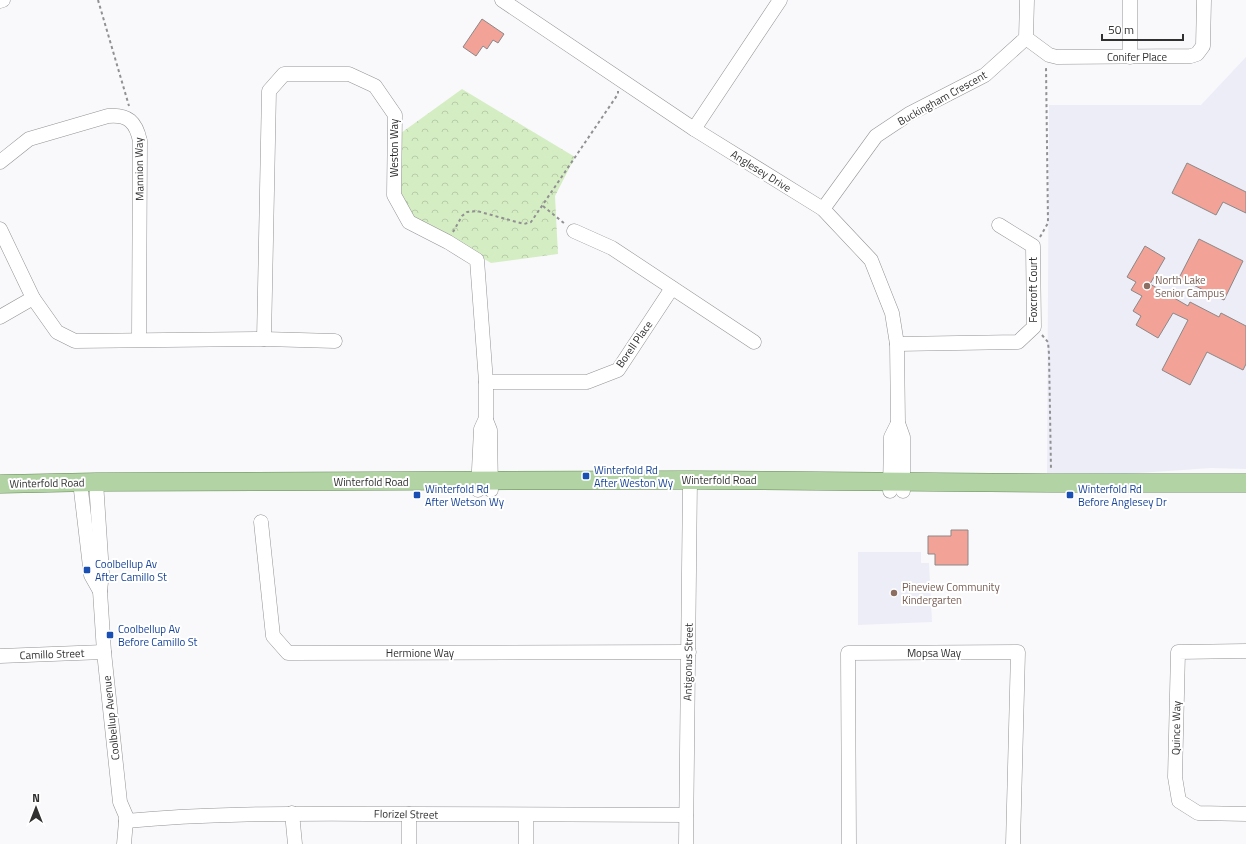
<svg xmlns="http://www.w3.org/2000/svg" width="1246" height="844" viewBox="0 0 1246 844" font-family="'Titillium Web',sans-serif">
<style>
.built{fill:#ecedf7}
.park{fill:url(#park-crowns)}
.building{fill:#f2a297;stroke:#8a8888}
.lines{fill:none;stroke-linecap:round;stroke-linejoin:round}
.minor-casing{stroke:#939395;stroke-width:15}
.major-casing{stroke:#638854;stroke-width:19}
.path{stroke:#919193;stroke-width:2;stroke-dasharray:3 3;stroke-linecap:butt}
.minor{stroke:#fff;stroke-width:14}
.major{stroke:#b2d4a4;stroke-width:18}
.education-dot{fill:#8d6e63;stroke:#fff;stroke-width:1.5}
.transit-dot{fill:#1a4fb4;stroke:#fff;stroke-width:1.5}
.labels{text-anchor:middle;stroke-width:4;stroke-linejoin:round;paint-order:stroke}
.street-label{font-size:11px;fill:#303031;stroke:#fff}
.education-label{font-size:11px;fill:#785e54;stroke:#fff;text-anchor:start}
.transit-label{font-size:11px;fill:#164399;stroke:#fff;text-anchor:start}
</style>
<defs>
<pattern id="park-crowns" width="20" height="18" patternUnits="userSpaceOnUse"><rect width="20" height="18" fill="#d5edc3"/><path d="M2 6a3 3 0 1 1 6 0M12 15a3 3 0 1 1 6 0" fill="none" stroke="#b7cca8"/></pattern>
</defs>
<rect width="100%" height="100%" fill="#f9f9fc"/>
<g class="built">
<polygon points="1246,57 1246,469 1211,468 1125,474 1047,473 1049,105 1201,105"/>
<polygon points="858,552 921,552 921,563 929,563 932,622 858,625"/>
</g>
<polygon class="park" points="462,89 575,157 555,196 558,254 491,263 414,217 401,195 401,133"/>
<g class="building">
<polygon points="482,19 504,34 498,43 493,40 487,49 483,46 476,56 463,47"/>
<polygon points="1187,163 1246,192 1246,213 1223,202 1216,215 1172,193"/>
<polygon points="1199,239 1243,261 1224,300 1179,278"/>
<polygon points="1145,246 1165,258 1150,284 1188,306 1190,302 1219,317 1221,313 1246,326 1246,364 1243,370 1207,352 1190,385 1162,370 1188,320 1173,313 1158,338 1136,325 1141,316 1133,311 1142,296 1131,290 1136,282 1127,277"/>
<polygon points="951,530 968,530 968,565 935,565 935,554 928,554 928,536 951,536"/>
</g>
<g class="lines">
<g class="minor-casing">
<g id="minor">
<polyline points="502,0 694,129 823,209 871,260 892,313 897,344 898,423 903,437 903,491"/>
<polyline points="0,1 3,0"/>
<polyline points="1026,38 1049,55 1057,57 1191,56 1197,54 1203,46 1204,0"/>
<polyline points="1130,57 1130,0"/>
<polyline points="694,129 780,0"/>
<path d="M0 162 29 139 108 116C128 114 136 122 140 141L139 339"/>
<polyline points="823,209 876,136 909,114 985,75 1026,38 1027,0"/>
<polyline points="0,229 33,298 57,332 75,341 264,339 335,341"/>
<polyline points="574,231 612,248 754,342"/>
<polyline points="0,317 33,298"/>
<polyline points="264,339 269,91 284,74 349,74 375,86 395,115 394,195 409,222 448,242 477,260 486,382 486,418 481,429 478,490"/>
<polyline points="897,344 1018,342 1034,327 1033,246 999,225"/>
<polyline points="486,382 587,382 618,370 672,288"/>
<polyline points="486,420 490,430 491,490"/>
<polyline points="80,482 91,575 100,591"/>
<polyline points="96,482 102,573 100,591 104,652 120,802 126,816 126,821 124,844"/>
<polyline points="890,491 891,437 898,423"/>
<polyline points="261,522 273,636 288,653 689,652"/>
<polyline points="1246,651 1178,652 1175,777 1179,801 1198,813 1246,814"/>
<polyline points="0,656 104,652"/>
<polyline points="292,813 295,844"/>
<polyline points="409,814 409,844"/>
<path d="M126 821C221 812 316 814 411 814 503 815 595 815 686 815"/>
<polyline points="526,844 526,815"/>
<polyline points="686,844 690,480"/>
<polyline points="849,844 848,653 1018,652 1013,844"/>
</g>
</g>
<g class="major-casing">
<polyline id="major" points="0,484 96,482 690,480 1051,483 1246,483"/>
</g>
<g class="path">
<polyline points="98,0 129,106"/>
<polyline points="543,206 565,224"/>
<polyline points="453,232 462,216 467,212 477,211 524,224 531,222 618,94 618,91"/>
<polyline points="1040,237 1048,223 1046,67"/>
<polyline points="1042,335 1048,342 1049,354 1051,470"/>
</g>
<use href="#minor" class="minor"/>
<use href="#major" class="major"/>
</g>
<g class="education-dot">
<circle cx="1147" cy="286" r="4"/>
<circle cx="894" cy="593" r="4"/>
</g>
<g class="transit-dot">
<rect x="582" y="472" width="8" height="8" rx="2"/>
<rect x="413" y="491" width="8" height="8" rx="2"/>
<rect x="1066" y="491" width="8" height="8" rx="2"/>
<rect x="83" y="566" width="8" height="8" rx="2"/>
<rect x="106" y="631" width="8" height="8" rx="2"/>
</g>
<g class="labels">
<g class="street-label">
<text x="1137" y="61">Conifer Place</text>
<text transform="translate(942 98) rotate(-29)" y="4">Buckingham Crescent</text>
<text transform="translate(394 148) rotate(-90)" y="4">Weston Way</text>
<text transform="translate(139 169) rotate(-91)" y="4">Mannion Way</text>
<text transform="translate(761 171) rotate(32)" y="4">Anglesey Drive</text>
<text transform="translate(1033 290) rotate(-90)" y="4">Foxcroft Court</text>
<text transform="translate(634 344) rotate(-55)" y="4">Borell Place</text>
<text x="719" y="484">Winterfold Road</text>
<text x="371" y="486">Winterfold Road</text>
<text transform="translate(47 483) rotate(-1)" y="4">Winterfold Road</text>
<text x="420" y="657">Hermione Way</text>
<text x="934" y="657">Mopsa Way</text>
<text transform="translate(52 654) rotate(-2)" y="4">Camillo Street</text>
<text transform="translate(688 662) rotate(-89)" y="4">Antigonus Street</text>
<text transform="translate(111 718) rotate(-96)" y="4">Coolbellup Avenue</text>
<text transform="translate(1176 728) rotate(-89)" y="4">Quince Way</text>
<text transform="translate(406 814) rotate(1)" y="4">Florizel Street</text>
</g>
<g class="education-label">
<text x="1155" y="284">North Lake<tspan x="1155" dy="13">Senior Campus</tspan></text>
<text x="902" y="591">Pineview Community<tspan x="902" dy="13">Kindergarten</tspan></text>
</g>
<g class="transit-label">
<text x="594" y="474">Winterfold Rd<tspan x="594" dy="13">After Weston Wy</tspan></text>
<text x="425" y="493">Winterfold Rd<tspan x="425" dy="13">After Wetson Wy</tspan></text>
<text x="1078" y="493">Winterfold Rd<tspan x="1078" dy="13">Before Anglesey Dr</tspan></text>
<text x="95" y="568">Coolbellup Av<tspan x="95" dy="13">After Camillo St</tspan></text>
<text x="118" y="633">Coolbellup Av<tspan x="118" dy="13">Before Camillo St</tspan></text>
</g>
</g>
<g transform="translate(36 808)" stroke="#ffffff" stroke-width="3" paint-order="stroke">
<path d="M0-3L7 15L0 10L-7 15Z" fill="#303031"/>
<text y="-6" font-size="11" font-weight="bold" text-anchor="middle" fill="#303031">N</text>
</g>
<path d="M1102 34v6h81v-6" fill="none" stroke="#303031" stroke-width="2"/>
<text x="1108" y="34" font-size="12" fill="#303031" stroke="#ffffff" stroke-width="3" paint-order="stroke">50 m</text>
</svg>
